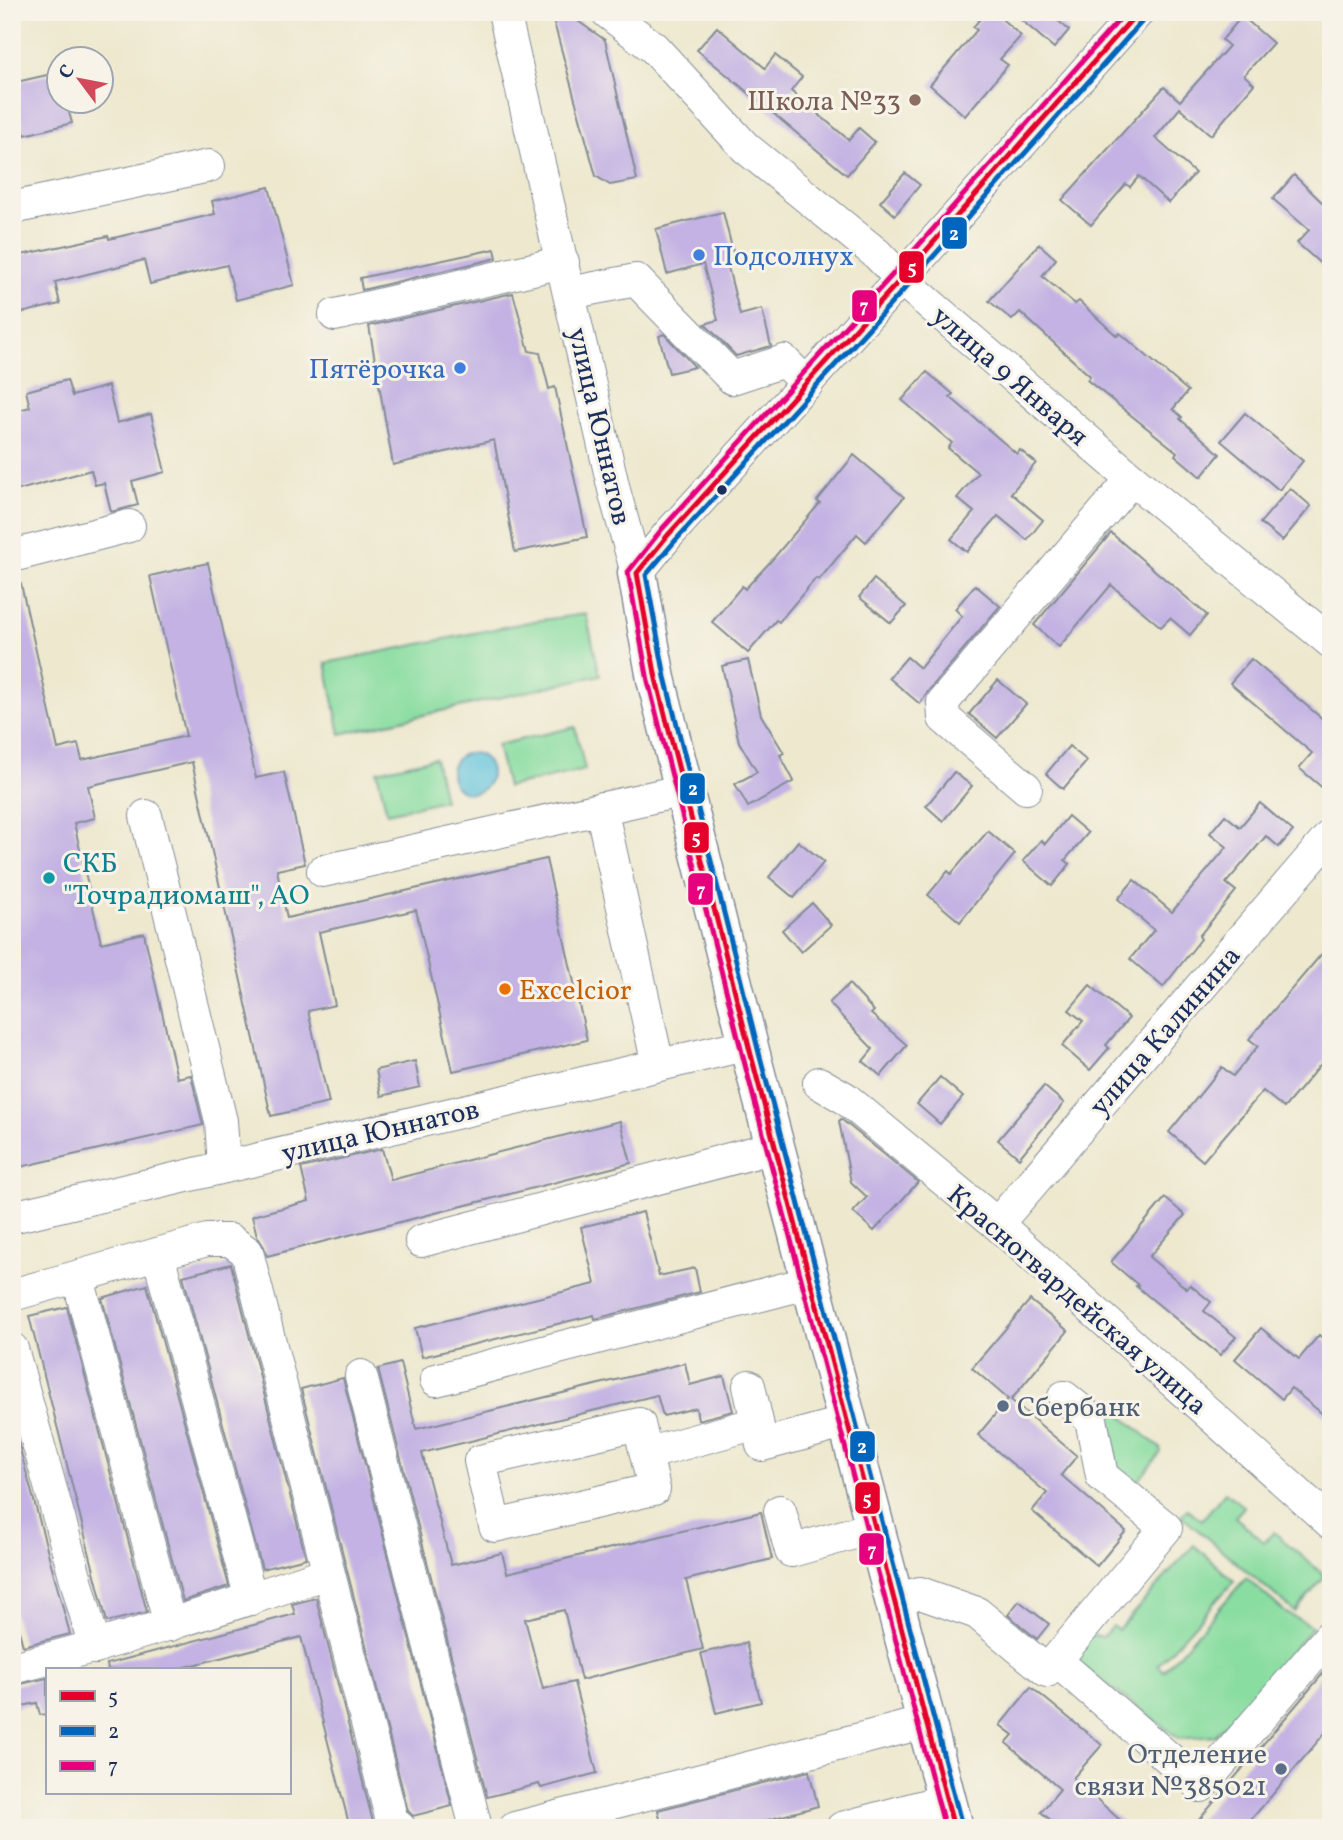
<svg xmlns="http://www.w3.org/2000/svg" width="1343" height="1840" viewBox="0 0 1343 1840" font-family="Vollkorn,serif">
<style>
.green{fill:#89dda0;stroke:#52867f;stroke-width:2}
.water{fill:#5dc2db;stroke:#3c789c;stroke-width:2}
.building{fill:#c3b2e3}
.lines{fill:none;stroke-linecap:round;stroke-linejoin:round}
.minor-casing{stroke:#848c96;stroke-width:34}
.major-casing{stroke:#848c96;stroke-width:41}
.minor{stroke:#fff;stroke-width:32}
.major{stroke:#fff;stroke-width:38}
.bus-1-casing{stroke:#f7f3e8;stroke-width:10}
.bus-2-casing{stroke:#f7f3e8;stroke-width:10}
.bus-3-casing{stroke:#f7f3e8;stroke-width:10}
.bus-1{stroke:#e4002b;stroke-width:5}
.bus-2{stroke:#0065bd;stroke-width:5}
.bus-3{stroke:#e5007d;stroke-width:5}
.education-dot{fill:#8d6e63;stroke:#f7f3e8;stroke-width:2.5}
.shop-dot{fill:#3f7fe0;stroke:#f7f3e8;stroke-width:2.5}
.bus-dot{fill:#1b2f5e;stroke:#f7f3e8;stroke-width:2.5}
.culture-dot{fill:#0f9aa8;stroke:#f7f3e8;stroke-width:2.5}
.food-dot{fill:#e8710a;stroke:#f7f3e8;stroke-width:2.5}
.service-dot{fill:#5c6f8a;stroke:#f7f3e8;stroke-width:2.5}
.labels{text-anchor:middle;stroke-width:6;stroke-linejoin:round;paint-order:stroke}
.education-label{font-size:28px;fill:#785e54;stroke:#f7f3e8;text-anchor:end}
.shop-label{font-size:28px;fill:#366cbe;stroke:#f7f3e8;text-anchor:start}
.street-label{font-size:28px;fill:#1b2f5e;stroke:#f7f3e8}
.culture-label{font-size:28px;fill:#0d838f;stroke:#f7f3e8;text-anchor:start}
.food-label{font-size:28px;fill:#c56008;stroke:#f7f3e8;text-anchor:start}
.service-label{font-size:28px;fill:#4e5e75;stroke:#f7f3e8;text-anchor:start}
.line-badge{stroke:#f7f3e8;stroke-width:2.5}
.badge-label{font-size:19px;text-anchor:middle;font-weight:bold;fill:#fff}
</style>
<rect width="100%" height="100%" fill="#f7f3e8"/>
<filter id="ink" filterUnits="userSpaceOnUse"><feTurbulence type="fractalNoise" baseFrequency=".0143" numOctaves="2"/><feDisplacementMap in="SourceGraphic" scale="14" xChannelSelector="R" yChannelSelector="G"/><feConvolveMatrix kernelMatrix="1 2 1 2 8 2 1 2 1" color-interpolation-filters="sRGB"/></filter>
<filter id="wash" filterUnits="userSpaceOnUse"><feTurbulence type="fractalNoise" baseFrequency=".00686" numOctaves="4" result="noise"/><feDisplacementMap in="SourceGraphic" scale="28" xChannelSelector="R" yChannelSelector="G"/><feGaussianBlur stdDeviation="1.57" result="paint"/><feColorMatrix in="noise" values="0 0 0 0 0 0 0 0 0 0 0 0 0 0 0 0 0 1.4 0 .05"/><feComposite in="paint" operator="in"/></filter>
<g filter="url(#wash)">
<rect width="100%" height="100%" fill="#ede8ce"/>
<g class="green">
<polygon points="586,614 600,675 340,734 326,663 534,621"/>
<polygon points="575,727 585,770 507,787 497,745"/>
<polygon points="435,758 444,800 387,813 377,771"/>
<polygon points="1113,1408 1160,1448 1161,1452 1139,1480 1132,1484 1117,1471 1109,1409"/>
<polygon points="1225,1492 1244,1507 1235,1517 1264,1542 1274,1532 1325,1576 1295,1612 1181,1516 1187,1509 1202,1520"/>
<polygon points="1194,1545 1234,1581 1158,1665 1164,1671 1246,1578 1286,1613 1313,1627 1215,1736 1180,1739 1078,1663 1081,1634 1103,1637 1112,1626 1118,1630"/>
</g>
<circle class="water" cx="471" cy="773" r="20"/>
<g id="blocks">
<g class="building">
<polygon points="565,12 605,40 637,180 610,185 596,176 553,19"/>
<polygon points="986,12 994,12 1021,36 1000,59 1008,65 965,116 930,85 977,30 973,27"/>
<polygon points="1012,12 1048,12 1069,30 1054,48"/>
<polygon points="1242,16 1273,43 1244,75 1254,84 1211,135 1180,108 1155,138 1195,173 1169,203 1139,176 1130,187 1126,184 1091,225 1062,200 1164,87 1180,101 1229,46 1222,40"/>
<polygon points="717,27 765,68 775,55 802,77 791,91 849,140 859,128 875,142 847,175 697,50"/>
<polygon points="60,72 60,102 66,102 72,123 25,135 12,83"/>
<polygon points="905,173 920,185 895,215 880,202"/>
<polygon points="1294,175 1328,208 1331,205 1331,273 1297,243 1309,230 1273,199"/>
<polygon points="269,187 294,285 236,300 227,265 150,284 144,260 55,282 60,304 12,315 12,257 108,236 109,239 215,214 212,201"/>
<polygon points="723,212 734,256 726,259 740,315 762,309 771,346 736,356 705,324 718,320 703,264 667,274 656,229"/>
<polygon points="1039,244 1056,259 1042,276 1075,304 1079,301 1117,336 1120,333 1188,391 1173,409 1182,417 1180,419 1220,454 1201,477 1175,455 1177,452 1087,380 1090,376 1020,312 1012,320 989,301"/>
<polygon points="495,249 497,258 362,290 360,278"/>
<polygon points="513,293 529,351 540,353 549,389 555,387 587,537 515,552 494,440 393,465 369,326"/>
<polygon points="664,334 695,367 669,373 659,336"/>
<polygon points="927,372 953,394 950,397 1017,454 1020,450 1036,463 1011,493 1043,520 1027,540 998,516 967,552 951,539 974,512 957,498 978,473 948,448 952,443 902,400"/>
<polygon points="67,380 72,396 108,386 117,423 151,414 165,472 132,481 138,505 111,512 104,483 95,485 91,470 12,492 12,412 30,407 26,391"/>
<polygon points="1245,413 1303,461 1279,490 1221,441"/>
<polygon points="854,455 904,497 866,542 857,534 819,580 816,578 779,622 776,620 748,653 712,622 742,586 745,589 772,560 820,503 817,501"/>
<polygon points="1290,488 1311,506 1282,541 1260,523"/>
<polygon points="1111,533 1207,615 1190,635 1170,618 1161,627 1111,585 1059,647 1034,625"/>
<polygon points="208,563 256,778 284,772 305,864 277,870 287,918 546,859 587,1040 453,1071 416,910 319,932 335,1005 308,1011 329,1103 271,1116 192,762 88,786 95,818 74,823 101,943 144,933 177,1078 191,1075 203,1125 12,1169 12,585 21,584 58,749 78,744 82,760 186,736 150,576"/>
<polygon points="874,579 906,606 891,623 859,597"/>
<polygon points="975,585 1000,606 929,690 920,704 889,678 907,657 920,668 962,616 955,609"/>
<polygon points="1251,659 1331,726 1331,795 1299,768 1312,753 1230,683"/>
<polygon points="748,660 761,715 784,753 780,755 794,781 748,807 735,784 757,772 739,742 722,666"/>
<polygon points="998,680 1026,704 997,738 969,714"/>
<polygon points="1069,746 1087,761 1063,789 1046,774"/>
<polygon points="954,772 972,786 943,821 926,806"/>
<polygon points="1260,803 1293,831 1279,847 1266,836 1226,883 1236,891 1199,936 1201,939 1163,987 1130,959 1154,930 1118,899 1134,880 1172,912 1227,847 1210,833 1225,815 1240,827"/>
<polygon points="1068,816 1088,833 1065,860 1070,864 1052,886 1023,861 1041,840 1045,844"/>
<polygon points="988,831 1015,854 960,922 928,895 948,871 951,874"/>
<polygon points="798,841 824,862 794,898 769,877"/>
<polygon points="812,903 831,925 801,952 782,930"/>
<polygon points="1331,943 1331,1052 1284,1108 1263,1091 1203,1161 1169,1132 1222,1067 1233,1076 1258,1046 1249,1039"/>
<polygon points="849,984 874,1011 871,1014 907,1045 881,1076 863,1061 873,1049 829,1003"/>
<polygon points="1090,985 1129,1018 1106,1045 1109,1048 1090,1070 1062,1046 1083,1021 1069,1010"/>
<polygon points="415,1061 420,1087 381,1096 376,1070"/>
<polygon points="940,1077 963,1097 940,1124 917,1104"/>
<polygon points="1044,1086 1064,1103 1019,1158 998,1140"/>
<polygon points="841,1119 918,1182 874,1231 853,1212 867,1197 851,1182 839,1121"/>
<polygon points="620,1121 631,1163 267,1256 264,1247 257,1236 252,1216 309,1201 301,1168 382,1149 391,1180"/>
<polygon points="1165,1198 1185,1215 1149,1257 1187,1289 1190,1285 1211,1302 1204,1311 1236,1337 1220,1355 1136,1286 1138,1285 1111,1262"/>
<polygon points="643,1212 659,1276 695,1268 700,1292 595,1319 594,1315 422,1357 415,1328 595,1284 581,1227"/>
<polygon points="231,1264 306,1558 262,1569 183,1276"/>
<polygon points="147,1285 229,1586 183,1601 102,1298"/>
<polygon points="1030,1300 1068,1331 1011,1400 1077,1456 1061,1475 1126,1531 1097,1566 1032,1511 1047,1493 978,1435 1008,1399 972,1368"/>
<polygon points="67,1307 147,1612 107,1622 29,1316"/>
<polygon points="1261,1328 1299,1359 1319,1335 1331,1346 1331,1421 1291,1388 1282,1399 1235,1359"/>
<polygon points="400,1363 416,1429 685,1363 690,1385 724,1376 733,1411 698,1420 696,1408 663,1416 657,1395 422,1453 451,1565 502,1553 507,1573 761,1512 772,1559 686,1580 703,1649 581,1680 564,1610 525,1619 543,1689 574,1682 597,1773 541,1788 539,1784 487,1797 378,1369"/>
<polygon points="343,1378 452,1806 413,1816 408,1811 301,1389"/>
<polygon points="12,1434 16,1434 70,1634 23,1646 12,1605"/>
<polygon points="316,1598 374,1826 366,1828 350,1828 301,1637 174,1670 108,1670 107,1664 295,1614 292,1604"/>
<polygon points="1019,1601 1049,1624 1037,1639 1008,1615"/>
<polygon points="746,1643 761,1702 716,1713 701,1653"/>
<polygon points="1331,1664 1331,1726 1244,1828 1192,1828"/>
<polygon points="47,1678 47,1714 40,1715 37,1703 12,1708 12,1686"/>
<polygon points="1031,1687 1102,1745 1073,1778 1129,1828 1060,1828 1041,1812 1060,1789 1006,1743 1013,1735 1000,1725"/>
<polygon points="809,1771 818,1806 739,1828 662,1828 658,1810"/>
</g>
</g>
</g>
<g filter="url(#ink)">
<use href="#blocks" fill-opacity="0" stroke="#848c96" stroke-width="2"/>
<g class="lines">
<g class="minor-casing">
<g id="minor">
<polyline points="504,12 615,494 637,573"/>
<polyline points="607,12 654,48 746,148 877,254 901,279 1132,479 1331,642"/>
<polyline points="12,208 209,166"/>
<polyline points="570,293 636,280 732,378 784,361 807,384"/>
<polyline points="335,315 563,262"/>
<polyline points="12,556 129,526"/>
<polyline points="637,573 668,535 901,279 1138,12"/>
<polyline points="1026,788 944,718 943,702 1132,479"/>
<polyline points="601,808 658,1065"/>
<polyline points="146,816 221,1121 224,1167"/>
<polyline points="323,871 684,790"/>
<polyline points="819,1083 845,1098 997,1224 1331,1523"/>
<polyline points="12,1217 749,1044"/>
<polyline points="997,1224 1331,835"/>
<polyline points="421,1241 775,1147"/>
<polyline points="158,1254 251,1599"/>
<polyline points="78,1278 170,1625"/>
<polyline points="12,1295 207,1240 230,1240 247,1252 392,1821 400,1828"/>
<polyline points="12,1349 95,1648"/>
<polyline points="361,1376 476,1828"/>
<polyline points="436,1380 811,1282"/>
<polyline points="749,1386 762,1445 847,1422"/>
<polyline points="646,1454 654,1489 495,1526 480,1461 639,1424 646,1454 757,1423"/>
<polyline points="780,1511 791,1551 875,1527"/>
<polyline points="894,1600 920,1593 977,1613 1047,1671 1166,1528 1102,1476 1091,1419 1064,1397"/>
<path d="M12 1668C119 1642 223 1608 327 1573"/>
<polyline points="1067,1670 1201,1786 1331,1635"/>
<polyline points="515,1828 926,1722"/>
<polyline points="842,1828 946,1800"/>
</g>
</g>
<g class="major-casing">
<polyline id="major" points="637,573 656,679 751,1055 954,1828"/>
</g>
<use href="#minor" class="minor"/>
<use href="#major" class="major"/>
<g class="bus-1-casing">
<polyline id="bus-1" points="954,1828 751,1055 656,679 637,573 668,535 901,279 1138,12"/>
</g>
<g class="bus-2-casing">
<polyline id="bus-2" points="962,1826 759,1053 665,677 646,575 675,541 908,285 1145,18"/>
</g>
<g class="bus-3-casing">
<polyline id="bus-3" points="945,1828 743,1057 648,681 628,572 662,529 894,273 1126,12"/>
</g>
<use href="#bus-1" class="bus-1"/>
<use href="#bus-2" class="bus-2"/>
<use href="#bus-3" class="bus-3"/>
</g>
</g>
<circle class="education-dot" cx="915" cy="100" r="7"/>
<g class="shop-dot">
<circle cx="699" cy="255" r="7"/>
<circle cx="460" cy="368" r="7"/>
</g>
<circle class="bus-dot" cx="722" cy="490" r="6"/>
<circle class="culture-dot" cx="49" cy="878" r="7"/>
<circle class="food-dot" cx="505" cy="989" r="7"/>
<g class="service-dot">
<circle cx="1003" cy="1406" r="7"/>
<circle cx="1281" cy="1769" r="7"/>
</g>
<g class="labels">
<g class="education-label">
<text x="901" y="110">Школа №33</text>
</g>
<g class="shop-label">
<text x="713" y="265">Подсолнух</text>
<text x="446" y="378" text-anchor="end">Пятёрочка</text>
</g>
<g class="street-label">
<text transform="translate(1011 375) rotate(41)" y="10">улица 9 Января</text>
<text transform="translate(601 426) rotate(77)" y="10">улица Юннатов</text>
<text transform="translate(1164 1030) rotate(-49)" y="10">улица Калинина</text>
<text transform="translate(380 1130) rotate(-13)" y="10">улица Юннатов</text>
<text transform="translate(1078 1299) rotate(41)" y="10">Красногвардейская улица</text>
</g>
<g class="culture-label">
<text x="63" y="872">СКБ<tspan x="63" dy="32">"Точрадиомаш", АО</tspan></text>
</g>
<g class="food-label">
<text x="519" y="999">Excelcior</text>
</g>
<g class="service-label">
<text x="1017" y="1416">Сбербанк</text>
<text x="1267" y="1763" text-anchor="end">Отделение<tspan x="1267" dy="32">связи №385021</tspan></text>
</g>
</g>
<g class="line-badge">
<rect x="941" y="216" width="27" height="34" rx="7" fill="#0065bd"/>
<rect x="898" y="250" width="27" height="34" rx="7" fill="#e4002b"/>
<rect x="851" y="289" width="27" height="34" rx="7" fill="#e5007d"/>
<rect x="679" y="772" width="27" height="33" rx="7" fill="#0065bd"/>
<rect x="683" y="821" width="27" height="33" rx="7" fill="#e4002b"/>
<rect x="687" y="872" width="27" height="34" rx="7" fill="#e5007d"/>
<rect x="849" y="1430" width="27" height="33" rx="7" fill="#0065bd"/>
<rect x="854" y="1481" width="27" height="34" rx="7" fill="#e4002b"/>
<rect x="858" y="1532" width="27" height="34" rx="7" fill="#e5007d"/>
</g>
<g class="badge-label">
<text x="954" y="240">2</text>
<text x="912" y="274">5</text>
<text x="864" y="312">7</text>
<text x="693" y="795">2</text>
<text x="696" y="844">5</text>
<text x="701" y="896">7</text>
<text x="862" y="1453">2</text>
<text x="867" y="1505">5</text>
<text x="872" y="1556">7</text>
</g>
<rect width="1343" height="1840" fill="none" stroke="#f7f3e8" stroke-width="42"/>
<rect x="46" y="1668" width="245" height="126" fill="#f7f3e8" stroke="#9fa5b1" stroke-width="2"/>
<rect x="60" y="1691" width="35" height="10" fill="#e4002b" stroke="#9fa5b1" stroke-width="2"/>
<text x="108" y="1703" font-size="21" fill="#1b2f5e">5</text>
<rect x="60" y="1726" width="35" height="10" fill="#0065bd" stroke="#9fa5b1" stroke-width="2"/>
<text x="108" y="1738" font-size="21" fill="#1b2f5e">2</text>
<rect x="60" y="1761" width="35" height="10" fill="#e5007d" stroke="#9fa5b1" stroke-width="2"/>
<text x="108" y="1773" font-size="21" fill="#1b2f5e">7</text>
<g transform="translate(80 80) rotate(302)"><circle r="33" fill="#f7f3e8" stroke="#9fa5b1" stroke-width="2"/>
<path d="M0-5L12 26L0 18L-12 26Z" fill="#d1495b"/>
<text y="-10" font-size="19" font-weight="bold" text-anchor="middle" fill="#1b2f5e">С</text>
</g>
</svg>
